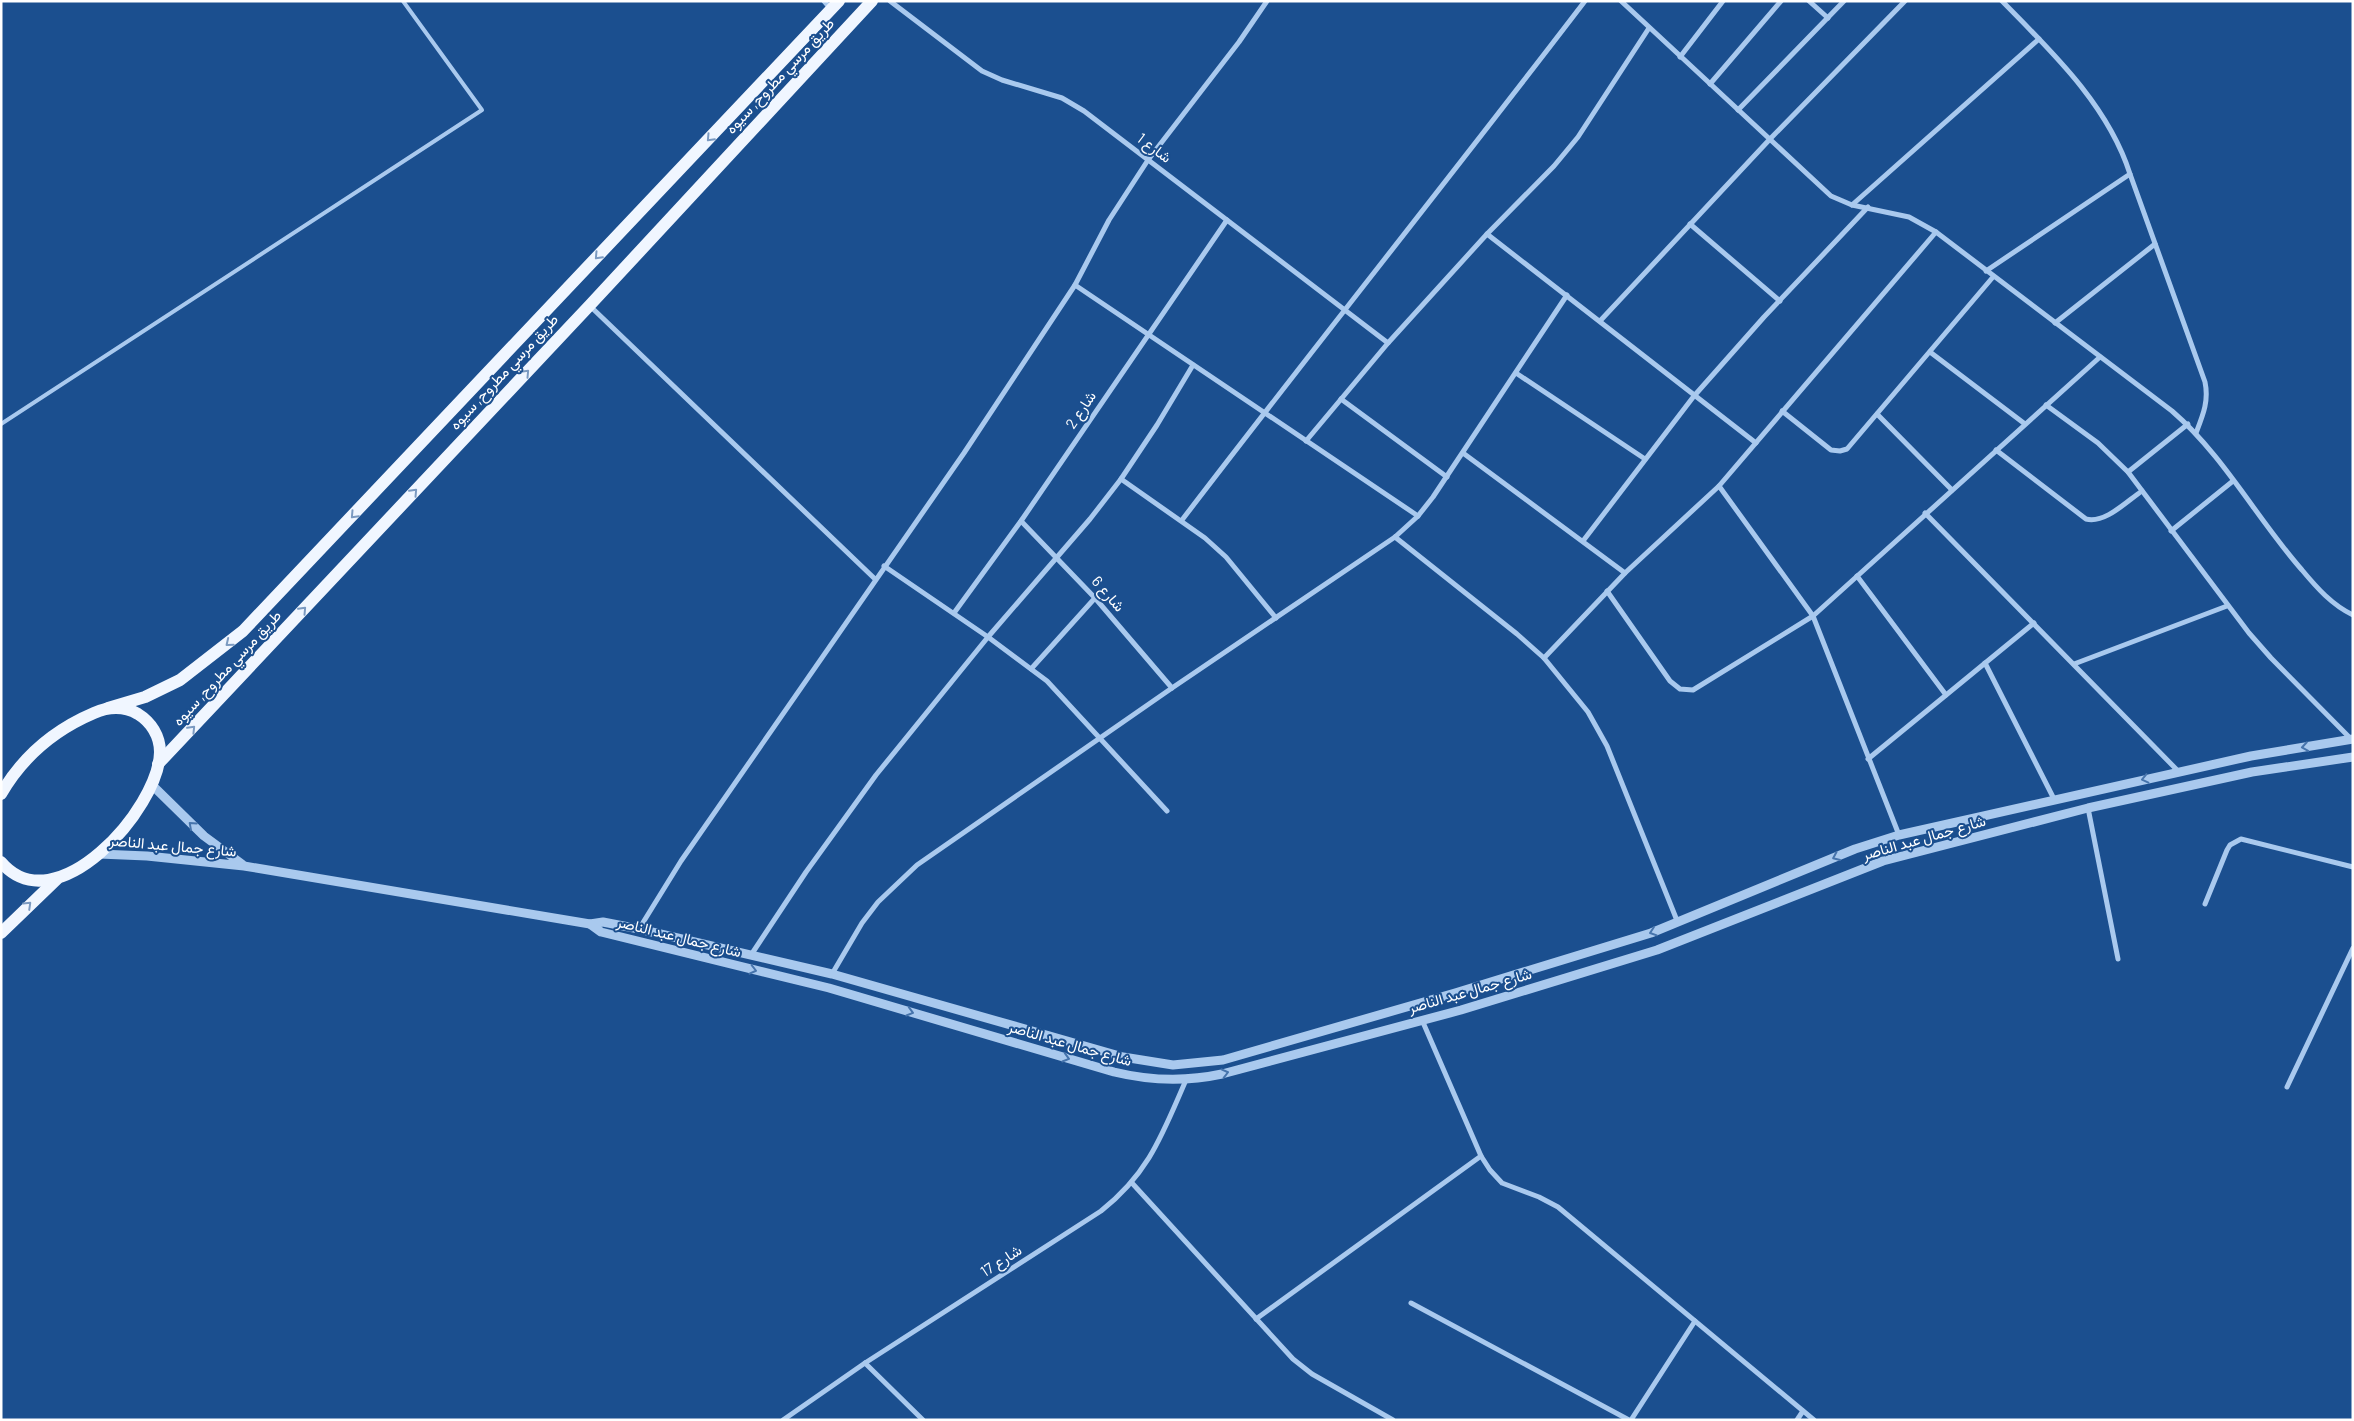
<svg xmlns="http://www.w3.org/2000/svg" width="2354" height="1421" viewBox="0 0 2354 1421" font-family="Barlow,Vazirmatn,sans-serif">
<style>
.lines{fill:none;stroke-linecap:round;stroke-linejoin:round}
.service{stroke:#a9c9ee;stroke-width:4}
.minor{stroke:#a9c9ee;stroke-width:5}
.tertiary{stroke:#a9c9ee;stroke-width:9}
.primary{stroke:#f0f6ff;stroke-width:12}
.oneway{stroke:#7b9ac1}
.oneway2{stroke:#4674ac}
.labels{text-anchor:middle;stroke-width:4;stroke-linejoin:round;paint-order:stroke}
.street-label{font-size:15px;fill:#fff;stroke:#1b4f8f}
</style>
<rect width="100%" height="100%" fill="#1b4f8f"/>
<g class="lines">
<polyline class="service" points="1,424 482,110 403,1"/>
<g class="minor">
<polyline points="824,1 831,9"/>
<polyline points="890,1 982,71 1002,80 1062,98 1084,111 1388,343"/>
<path d="M1621 1 1831 196 1852 205 1909 217 1936 232 2172 411C2224 456 2257 519 2302 570 2317 588 2332 605 2353 615"/>
<polyline points="1809,1 1828,18"/>
<polyline points="1680,57 1723,1"/>
<polyline points="1710,84 1781,1"/>
<polyline points="1738,110 1844,1"/>
<path d="M2130 174 2205 382C2209 401 2203 415 2196 433"/>
<polyline points="1852,205 2039,39"/>
<polyline points="1690,224 1780,301"/>
<polyline points="1487,234 1756,443"/>
<path d="M1986 271 2130 174C2108 105 2052 52 2002 1"/>
<polyline points="1075,285 1418,516"/>
<polyline points="590,306 875,579"/>
<polyline points="1600,321 1770,139 1905,1"/>
<polyline points="2055,323 2155,244"/>
<polyline points="1930,352 2025,424"/>
<polyline points="1516,373 1645,459"/>
<polyline points="1341,399 1447,477"/>
<polyline points="2046,405 2098,443 2128,472 2249,633 2271,658 2351,739"/>
<polyline points="1782,411 1831,450 1840,451 1847,449 1993,277"/>
<polyline points="1877,414 1952,490"/>
<polyline points="1306,441 1388,343 1487,234 1554,166 1578,137 1649,28"/>
<path d="M1996 450 2086 519C2105 524 2127 501 2142 491"/>
<polyline points="1463,453 1625,573"/>
<polyline points="2128,472 2188,424"/>
<polyline points="1121,479 1205,538 1226,557 1276,618"/>
<polyline points="1719,486 1813,616 1899,835"/>
<polyline points="1925,513 2178,771"/>
<path d="M1182 520C1315 346 1452 175 1585 1"/>
<polyline points="1021,521 1095,598 1172,688"/>
<polyline points="2171,531 2233,481"/>
<polyline points="1395,537 1517,634 1544,658 1588,712 1607,746 1678,923"/>
<polyline points="1583,541 1694,396 1764,317 1868,207"/>
<polyline points="884,566 988,637 1047,681 1167,811"/>
<polyline points="1857,576 1946,695"/>
<polyline points="1607,591 1670,681 1680,689 1693,690 1813,616 2100,357"/>
<polyline points="954,613 1021,521 1227,220"/>
<polyline points="1544,658 1625,573 1719,486 1936,232"/>
<polyline points="1985,663 2054,799"/>
<polyline points="2074,664 2227,606"/>
<polyline points="1031,669 1095,598"/>
<polyline points="1868,759 2034,623"/>
<polyline points="2088,808 2118,959"/>
<polyline points="2205,904 2227,850 2230,845 2241,839 2353,867"/>
<polyline points="639,929 681,861 964,453 1075,285 1109,220 1148,160 1239,42 1267,1"/>
<polyline points="751,955 806,872 876,775 988,637 1090,519 1121,479 1157,425 1193,365"/>
<polyline points="832,974 862,923 878,902 917,865 1172,688 1395,537 1418,516 1433,497 1567,295"/>
<polyline points="1422,1020 1481,1156 1490,1170 1502,1183 1539,1197 1558,1207 1814,1420"/>
<polyline points="2287,1087 2353,948"/>
<polyline points="1132,1183 1293,1359 1312,1374 1393,1420"/>
<polyline points="1411,1303 1629,1420"/>
<polyline points="1256,1319 1481,1156"/>
<polyline points="865,1363 923,1420"/>
<path d="M783 1420 865 1363 1101 1211C1149 1173 1162 1135 1186 1080"/>
<polyline points="1631,1420 1695,1321"/>
<polyline points="1797,1420 1803,1411"/>
</g>
<g class="tertiary">
<polyline points="151,784 204,836 242,864"/>
<polyline points="99,854 147,856 244,866 590,924 603,922 639,929 832,974 1123,1057 1173,1065 1223,1060 1455,993 1651,933 1855,849 1899,835 2251,756 2353,739"/>
<path d="M590 924 601 932 829 988 1114 1072C1151 1081 1185 1082 1222 1074L1461 1010 1657 950 1883 861 2088 808 2252 772 2353 757"/>
</g>
<g class="primary">
<polyline points="108,708 145,697 180,680 243,631 839,1"/>
<polyline points="158,764 590,305 872,1"/>
<path d="M1 794C23 756 54 730 94 713 108 707 124 706 138 714 151 722 160 736 160 752 159 809 55 926 1 862"/>
<polyline points="1,933 57,879"/>
</g>
</g>
<defs><path id="oneway-chevron" d="M-2-3.5L2.5 0L-2 3.5" fill="none" stroke-width="1.6" stroke-linecap="round" stroke-linejoin="round" transform="scale(1.25)"/></defs>
<g class="oneway">
<use href="#oneway-chevron" transform="translate(710 138) rotate(133)"/>
<use href="#oneway-chevron" transform="translate(598 256) rotate(133)"/>
<use href="#oneway-chevron" transform="translate(526 373) rotate(-47)"/>
<use href="#oneway-chevron" transform="translate(414 492) rotate(-47)"/>
<use href="#oneway-chevron" transform="translate(354 515) rotate(133)"/>
<use href="#oneway-chevron" transform="translate(303 610) rotate(-47)"/>
<use href="#oneway-chevron" transform="translate(229 643) rotate(141)"/>
<use href="#oneway-chevron" transform="translate(192 729) rotate(-46)"/>
<use href="#oneway-chevron" transform="translate(28 905) rotate(-44)"/>
</g>
<g class="oneway2">
<use href="#oneway-chevron" transform="translate(2305 747) rotate(171)"/>
<use href="#oneway-chevron" transform="translate(2145 779) rotate(167)"/>
<use href="#oneway-chevron" transform="translate(192 825) rotate(-138)"/>
<use href="#oneway-chevron" transform="translate(1836 857) rotate(156)"/>
<use href="#oneway-chevron" transform="translate(1653 932) rotate(161)"/>
<use href="#oneway-chevron" transform="translate(753 970) rotate(14)"/>
<use href="#oneway-chevron" transform="translate(910 1012) rotate(16)"/>
<use href="#oneway-chevron" transform="translate(1066 1058) rotate(16)"/>
<use href="#oneway-chevron" transform="translate(1225 1073) rotate(-14)"/>
</g>
<g class="labels">
<g class="street-label">
<text transform="translate(780 76) rotate(-47)" y="5">طريق مرسي مطروح, سيوه</text>
<text transform="translate(1154 148) rotate(37)" y="5">شارع 1</text>
<text transform="translate(504 372) rotate(-47)" y="5">طريق مرسي مطروح, سيوه</text>
<text transform="translate(1081 410) rotate(-56)" y="5">شارع 2</text>
<text transform="translate(1108 594) rotate(49)" y="5">شارع 6</text>
<text transform="translate(227 668) rotate(-47)" y="5">طريق مرسي مطروح, سيوه</text>
<text transform="translate(1924 838) rotate(-16)" y="5">شارع جمال عبد الناصر</text>
<text transform="translate(173 846) rotate(5)" y="5">شارع جمال عبد الناصر</text>
<text transform="translate(679 937) rotate(14)" y="5">شارع جمال عبد الناصر</text>
<text transform="translate(1470 991) rotate(-16)" y="5">شارع جمال عبد الناصر</text>
<text transform="translate(1070 1044) rotate(16)" y="5">شارع جمال عبد الناصر</text>
<text transform="translate(1001 1261) rotate(-33)" y="5">شارع 17</text>
</g>
</g>
<rect width="2354" height="1421" fill="none" stroke="#ffffff" stroke-width="5"/>
</svg>
